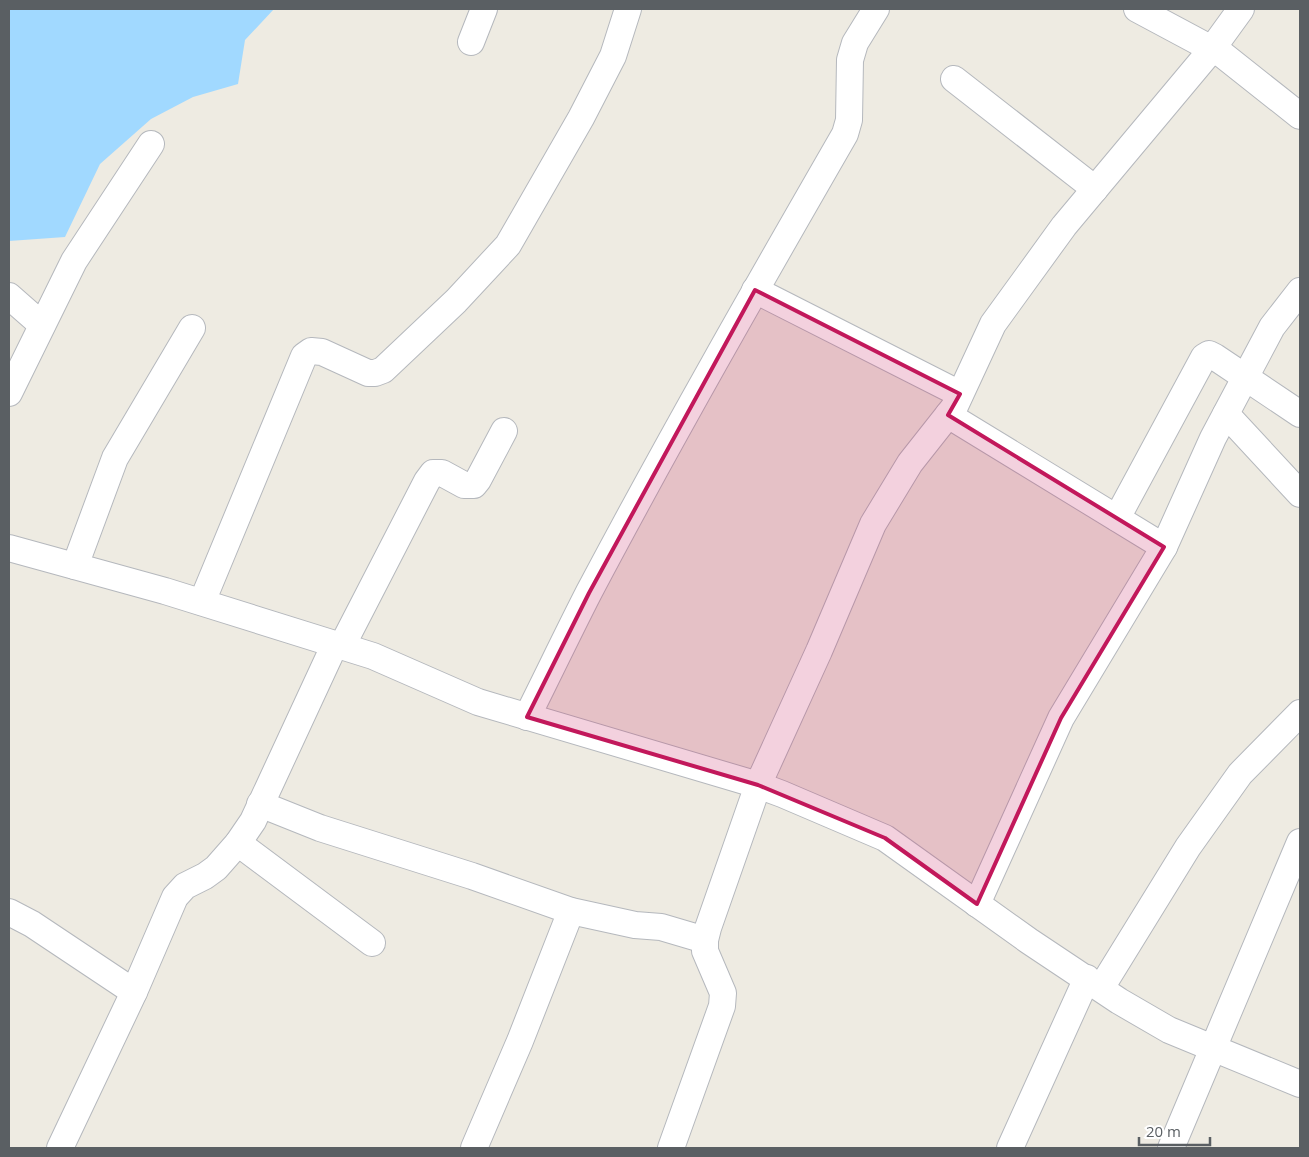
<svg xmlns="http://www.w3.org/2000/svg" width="1309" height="1157" viewBox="0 0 1309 1157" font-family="'Open Sans',sans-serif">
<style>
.water{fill:#a1d9ff}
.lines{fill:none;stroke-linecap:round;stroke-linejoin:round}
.street-casing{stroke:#b5b8bd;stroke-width:28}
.street{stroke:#fff;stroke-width:26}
.marked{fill:#c2185b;fill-opacity:0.2;stroke:#c2185b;stroke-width:4;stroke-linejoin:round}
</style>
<rect width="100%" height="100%" fill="#eeebe2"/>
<polygon class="water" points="9,9 274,9 245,40 238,84 193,97 151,119 100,164 65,237 9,241"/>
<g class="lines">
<g class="street-casing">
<g id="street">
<polyline points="1137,9 1223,55 1300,116"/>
<polyline points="471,42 484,9"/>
<polyline points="954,79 1095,189"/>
<polyline points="755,290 960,394"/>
<polyline points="9,296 42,325"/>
<polyline points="9,393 74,261 151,144"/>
<polyline points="1226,414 1300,494"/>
<polyline points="948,415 1164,547"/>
<polyline points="1117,518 1204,357 1209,354 1215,357 1300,414"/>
<polyline points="9,548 165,591 373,656 478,702 758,785 782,794 885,838 1029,941 1119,1001 1169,1030 1300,1084"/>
<polyline points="75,566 115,458 192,328"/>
<polyline points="202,602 304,356 311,351 322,352 368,373 375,373 383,370 456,301 508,245 581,118 613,56 628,9"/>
<polyline points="342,646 427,481 433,473 442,473 464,485 474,485 478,480 504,431"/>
<path d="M527 717C548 675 568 633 589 592 671 437 758 285 845 134L849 120 850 60 855 43 876 9"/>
<polyline points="260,804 320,828 472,876 571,911 635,925 661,927 705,940"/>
<polyline points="238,843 372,943"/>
<polyline points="977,904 1061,718 1164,547 1213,438 1272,327 1300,291"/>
<polyline points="9,912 32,924 134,992"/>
<polyline points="1101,988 1188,847 1240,774 1300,713"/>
<polyline points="60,1148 134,992 175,897 185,886 205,876 216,868 238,843 253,821 335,644"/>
<polyline points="474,1148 520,1041 571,911"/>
<polyline points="671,1148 722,1006 723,993 705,951 705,940 708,928 758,785 819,651 873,524 910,463 955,406 993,324 1064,226 1212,49 1241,9"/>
<polyline points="1010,1148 1087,978"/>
<polyline points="1171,1148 1300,842"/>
</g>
</g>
<use href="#street" class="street"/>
</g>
<path class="marked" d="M755 290 960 394 948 415 1164 547 1061 718 977 904 885 838 758 785 527 717 589 593Z"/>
<rect width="1309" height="1157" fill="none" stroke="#5a5f63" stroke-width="20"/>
<path d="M1139 1137v8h71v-8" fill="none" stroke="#5a5f63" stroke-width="2.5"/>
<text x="1146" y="1137" font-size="15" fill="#5a5f63" stroke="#ffffff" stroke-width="4" paint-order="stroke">20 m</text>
</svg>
